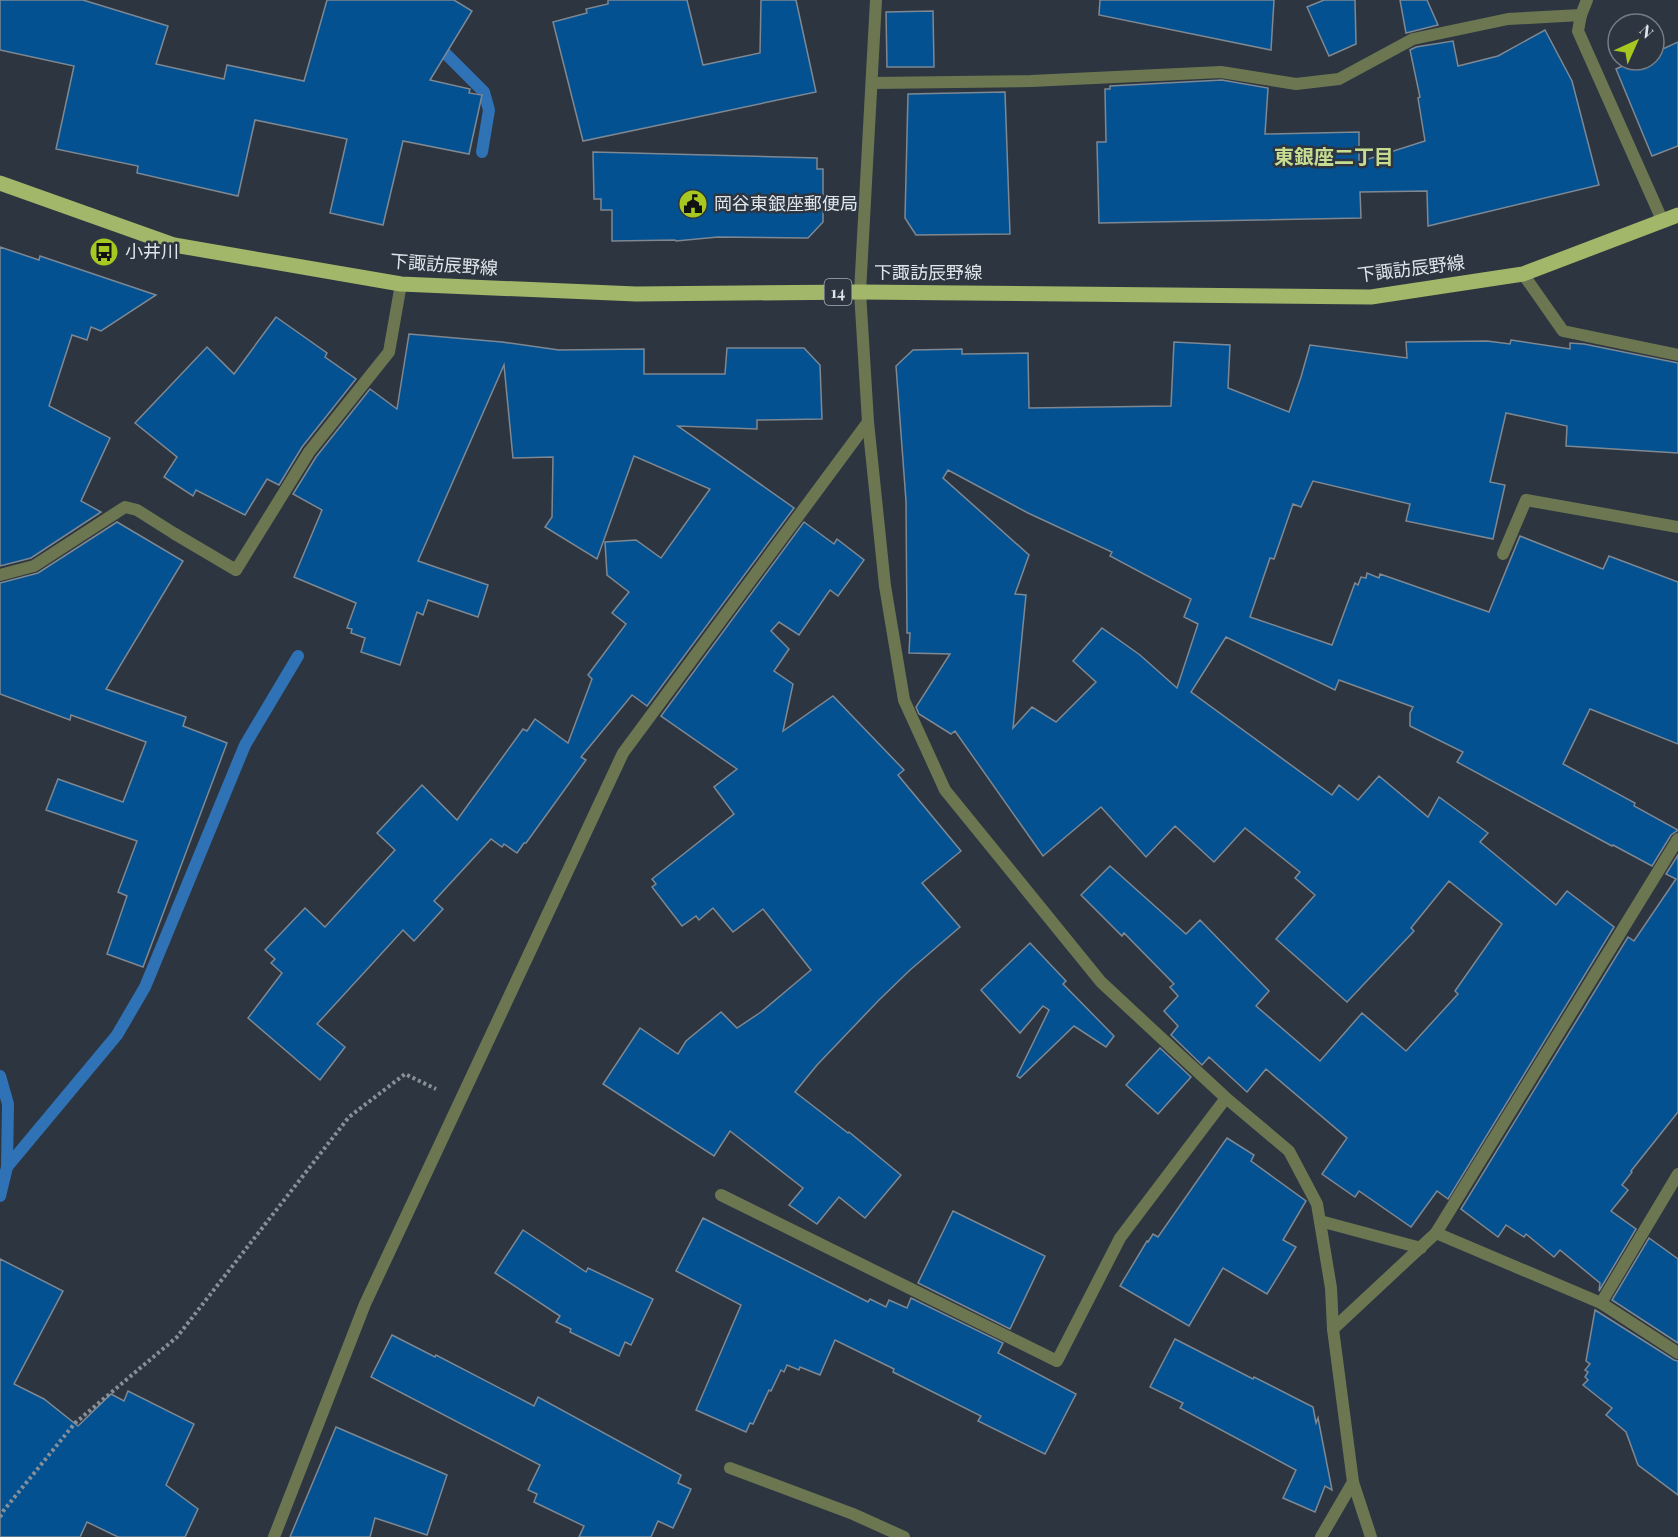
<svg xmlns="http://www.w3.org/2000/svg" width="1678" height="1537" viewBox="0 0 1678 1537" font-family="'Playfair Display','Noto Sans JP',serif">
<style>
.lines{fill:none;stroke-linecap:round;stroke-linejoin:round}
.stream{stroke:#2f72b5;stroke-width:12}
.building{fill:#035191;stroke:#7e8893;stroke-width:1.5;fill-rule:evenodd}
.path{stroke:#888f97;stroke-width:4;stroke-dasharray:3 3;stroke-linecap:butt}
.lane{stroke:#6c7752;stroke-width:12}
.street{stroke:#6c7752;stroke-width:12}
.primary{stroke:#a2b769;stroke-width:15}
.labels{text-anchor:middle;stroke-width:5;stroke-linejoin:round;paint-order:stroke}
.shield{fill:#2d3640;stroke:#aab0b8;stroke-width:1.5}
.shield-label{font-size:16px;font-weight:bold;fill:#e0e5eb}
.poi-label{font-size:18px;fill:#e0e5eb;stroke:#2d3640;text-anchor:start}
.street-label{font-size:18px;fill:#e0e5eb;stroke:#2d3640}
.neighbourhood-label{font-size:20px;font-weight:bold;fill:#c7dc91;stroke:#2d3640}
</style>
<rect width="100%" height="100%" fill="#2d3640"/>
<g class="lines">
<g class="stream">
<polyline points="436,44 484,92 489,110 482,152"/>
<polyline points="0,1076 8,1104 7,1167 0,1196"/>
<polyline points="7,1167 117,1035 145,987 245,745 298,656"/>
</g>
</g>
<g class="building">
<polygon points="0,0 83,0 168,26 156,64 224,79 227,65 304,81 327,0 454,0 472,11 430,80 470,89 469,93 482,95 469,154 403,141 383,225 330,213 347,139 255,120 238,196 137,173 138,166 56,149 74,66 0,50"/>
<polygon points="608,0 687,0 703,65 760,53 761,0 796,0 816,92 583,141 553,22 587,13 586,9 608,4"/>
<polygon points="1100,0 1274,0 1271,50 1099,15"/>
<polygon points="1324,0 1355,0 1356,44 1329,56 1307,7"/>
<polygon points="1400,0 1427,0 1438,25 1406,33"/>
<polygon points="933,11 934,67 887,67 886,12"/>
<polygon points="1545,30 1572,81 1599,185 1428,226 1427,191 1360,192 1361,218 1099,223 1097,142 1106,142 1105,89 1110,89 1110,86 1222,80 1268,88 1265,134 1359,132 1359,162 1425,141 1418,98 1420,97 1410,50 1416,47 1453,41 1458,66 1498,56"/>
<polygon points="1678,42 1678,146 1652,156 1616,69 1637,60 1654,60 1654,53"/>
<polygon points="1005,92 1010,234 916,235 905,218 908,94"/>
<polygon points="593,152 817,158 817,169 823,169 823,222 808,238 718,237 676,241 675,240 612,241 612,210 601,210 601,199 594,199"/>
<polygon points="0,247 39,260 40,256 156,295 101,331 91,327 87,340 72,335 49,406 110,438 81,501 101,512 31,558 0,566"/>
<polygon points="276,317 327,353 325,357 356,379 302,447 279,485 267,479 245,515 196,490 193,496 164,477 177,457 135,423 207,347 234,374"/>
<polygon points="409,334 502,342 559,350 644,349 644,374 725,374 727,348 804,348 820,365 822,419 757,420 757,429 678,426 794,508 647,706 632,695 581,757 586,760 526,843 524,843 517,853 504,844 502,847 491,839 434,901 443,909 414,941 403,930 317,1024 345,1047 320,1080 248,1018 282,973 271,963 275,959 265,950 305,908 325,927 395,850 377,833 422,785 457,820 523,729 527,731 535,719 568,743 592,679 588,675 626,624 612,613 629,592 607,575 605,542 636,540 661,558 710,489 634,456 597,559 545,527 552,517 553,457 513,458 504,365 418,561 488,585 478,617 428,600 423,615 417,612 400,665 361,652 365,638 351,633 352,629 347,628 356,603 294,577 322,510 293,494 316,457 370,389 397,409"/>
<path d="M1511 340 1570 349V343L1584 344 1678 363V453L1566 446 1567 426 1506 413 1490 482 1505 485 1493 539 1406 521 1410 504 1313 481 1301 507 1293 504 1274 559 1270 558 1250 617 1332 645 1355 583 1358 585 1361 577 1366 578 1367 573 1379 578 1380 574 1489 612 1520 536 1603 569 1609 556 1678 582V744L1590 709 1563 764 1635 803 1634 806 1678 830 1671 835 1652 866 1613 845 1612 846 1457 762 1463 752 1410 726V713L1413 707 1339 680 1335 690 1226 637 1191 692 1332 795 1339 785 1358 800 1379 776 1428 817 1439 797 1488 833 1480 842 1556 905 1567 891 1614 927 1448 1199 1437 1191 1411 1227 1359 1191 1355 1197 1322 1174 1347 1138 1266 1069 1247 1092 1209 1057 1202 1065 1171 1035 1178 1026 1164 1011 1178 996 1170 987 1174 984 1124 933 1122 936 1081 895 1110 866 1186 934 1200 920 1269 991 1256 1006 1320 1061 1362 1013 1406 1051 1458 994 1455 991 1502 924 1449 881 1411 928 1414 931 1347 1002 1276 939 1315 895 1295 878 1300 872 1245 828 1214 862 1175 826 1146 857 1101 807 1043 856 955 731 951 734 919 714 916 707 950 654 909 653 910 633H907L906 501 896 366 913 350 962 349V354L1028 353 1029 408 1171 406 1174 342 1230 345 1228 388 1289 412 1301 377 1310 345 1407 358 1406 342 1487 341 1510 344ZM948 470 1028 513 1112 552 1110 556 1191 599 1184 617 1198 624 1177 688 1140 655 1102 628 1073 661 1096 682 1056 722 1032 707 1013 728 1026 595 1015 594 1029 555 943 478Z"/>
<polygon points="117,522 183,561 106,689 186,717 183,726 227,743 143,967 107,954 127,896 118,892 137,841 46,810 58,779 123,802 146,742 71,715 70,720 0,694 0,583 38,573"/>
<polygon points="804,522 834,544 837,539 864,560 838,596 830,590 799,635 779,622 771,631 789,649 774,671 793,684 783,731 833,696 904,770 898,775 961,851 922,883 960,927 910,970 879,1000 817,1065 795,1092 848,1133 849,1132 901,1175 865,1218 839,1197 817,1224 789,1205 803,1188 730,1131 714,1156 603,1084 640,1028 678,1054 686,1041 721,1012 737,1028 761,1012 811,970 763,909 733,932 713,908 699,920 696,916 682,926 652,887 656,884 652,879 734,814 714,787 737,769 661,716"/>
<polygon points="1678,855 1678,1112 1631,1171 1632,1172 1622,1185 1628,1190 1611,1211 1636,1229 1599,1291 1600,1283 1560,1250 1554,1257 1526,1234 1524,1237 1506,1225 1498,1237 1461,1209 1628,937 1634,941 1676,879 1666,874"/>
<polygon points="1030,943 1066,981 1063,984 1114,1036 1106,1047 1074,1026 1020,1078 1017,1076 1049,1010 1043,1006 1020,1033 981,990"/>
<polygon points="1160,1048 1191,1077 1158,1114 1126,1085"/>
<polygon points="1227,1138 1254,1155 1251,1161 1306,1201 1283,1240 1296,1247 1267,1294 1223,1268 1189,1326 1120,1286 1147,1241 1148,1242 1153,1234 1158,1237"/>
<polygon points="953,1211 1045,1256 1010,1329 918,1283"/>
<polygon points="703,1218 868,1302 870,1299 886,1307 889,1300 907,1308 911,1298 1003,1343 998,1353 1076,1394 1045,1454 978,1421 981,1416 893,1372 894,1369 835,1340 820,1375 800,1367 799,1370 787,1365 784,1372 781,1370 771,1391 769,1390 753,1424 750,1423 746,1432 696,1410 741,1305 676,1271"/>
<polygon points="523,1230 586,1272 588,1268 653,1299 631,1345 625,1342 619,1356 570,1332 571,1329 556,1322 560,1316 495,1273"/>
<polygon points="1649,1238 1678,1259 1678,1343 1612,1300"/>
<polygon points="0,1259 63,1291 14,1384 44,1399 78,1426 111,1394 124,1401 128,1391 194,1424 166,1485 198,1509 185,1537 118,1537 87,1522 80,1537 0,1537"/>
<polygon points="1595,1310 1674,1360 1678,1361 1678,1495 1638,1465 1626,1432 1606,1415 1612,1408 1583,1385 1588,1380 1585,1377 1588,1372 1585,1370 1590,1364 1586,1361"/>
<polygon points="392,1335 435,1357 436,1355 534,1406 538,1397 681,1475 678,1483 691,1489 673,1528 658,1521 651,1537 579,1537 584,1526 534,1502 537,1494 528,1490 540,1465 371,1377"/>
<polygon points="1175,1339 1253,1379 1254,1377 1313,1407 1316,1423 1318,1418 1332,1490 1325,1486 1315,1512 1283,1498 1296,1470 1180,1408 1183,1403 1150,1387"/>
<polygon points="336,1427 447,1475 427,1535 375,1518 370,1537 290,1537"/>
</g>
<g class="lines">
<polyline class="path" points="0,1517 4,1510 75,1423 177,1337 349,1117 405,1074 436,1089"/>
<g class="lane">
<polyline points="872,83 1031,81 1221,72 1296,84 1339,79 1413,39 1508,19 1581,15"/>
<polyline points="0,575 34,566 125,507 137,510 175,534"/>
<polyline points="1320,1221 1421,1248"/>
<polyline points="1333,1329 1436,1233"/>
</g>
<g class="street">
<polyline points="876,0 860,292 868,422 885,586 904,700 945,790 1101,982 1226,1098 1289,1151 1317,1204 1331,1288 1333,1329 1353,1482 1371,1537"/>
<polyline points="1587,0 1581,15 1578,31 1663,222"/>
<polyline points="1523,274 1563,331 1678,355"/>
<polyline points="175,534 236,570 309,452 389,352 401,284"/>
<polyline points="1503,554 1526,500 1678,527"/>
<polyline points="1678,839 1436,1233 1601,1303 1678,1174"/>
<polyline points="721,1195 1057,1361 1120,1238 1226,1098"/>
<polyline points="1601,1303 1678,1353"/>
<polyline points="730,1468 853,1514 904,1537"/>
<polyline points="274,1537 365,1304 623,753 868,422"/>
<polyline points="1321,1537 1353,1482"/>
</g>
<polyline class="primary" points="0,183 174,245 401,284 636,294 860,292 1371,297 1523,274 1678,215"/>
</g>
<defs>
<g id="civic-disc" transform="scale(1.5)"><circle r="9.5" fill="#a7c820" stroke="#2d3640"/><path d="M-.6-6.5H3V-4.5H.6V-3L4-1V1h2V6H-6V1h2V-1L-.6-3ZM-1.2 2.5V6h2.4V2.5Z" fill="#111"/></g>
<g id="bus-disc" transform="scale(1.5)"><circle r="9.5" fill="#a7c820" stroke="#2d3640"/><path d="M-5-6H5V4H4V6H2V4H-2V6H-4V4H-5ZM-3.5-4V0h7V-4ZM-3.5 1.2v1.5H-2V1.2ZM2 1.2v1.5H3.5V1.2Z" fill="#111"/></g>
</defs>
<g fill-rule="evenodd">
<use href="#civic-disc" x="693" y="204"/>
<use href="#bus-disc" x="104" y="252"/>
</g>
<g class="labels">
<rect class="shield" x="824.5" y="279" width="27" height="26" rx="4.5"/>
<g class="shield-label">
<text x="838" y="298">14</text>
</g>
<g class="poi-label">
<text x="714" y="210">岡谷東銀座郵便局</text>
<text x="125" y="258">小井川</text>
</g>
<g class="street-label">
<text transform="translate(444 265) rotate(4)" y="6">下諏訪辰野線</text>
<text transform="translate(1411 269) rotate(-7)" y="6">下諏訪辰野線</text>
<text x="928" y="279">下諏訪辰野線</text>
</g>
<g class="neighbourhood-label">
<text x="1334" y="164">東銀座二丁目</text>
</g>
</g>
<g transform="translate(1636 42) rotate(45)"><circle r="28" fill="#2d3640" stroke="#757c84" stroke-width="1.5"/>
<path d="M0-4.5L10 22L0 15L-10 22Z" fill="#a7c820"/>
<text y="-9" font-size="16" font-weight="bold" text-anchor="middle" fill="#e0e5eb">N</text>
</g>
</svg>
